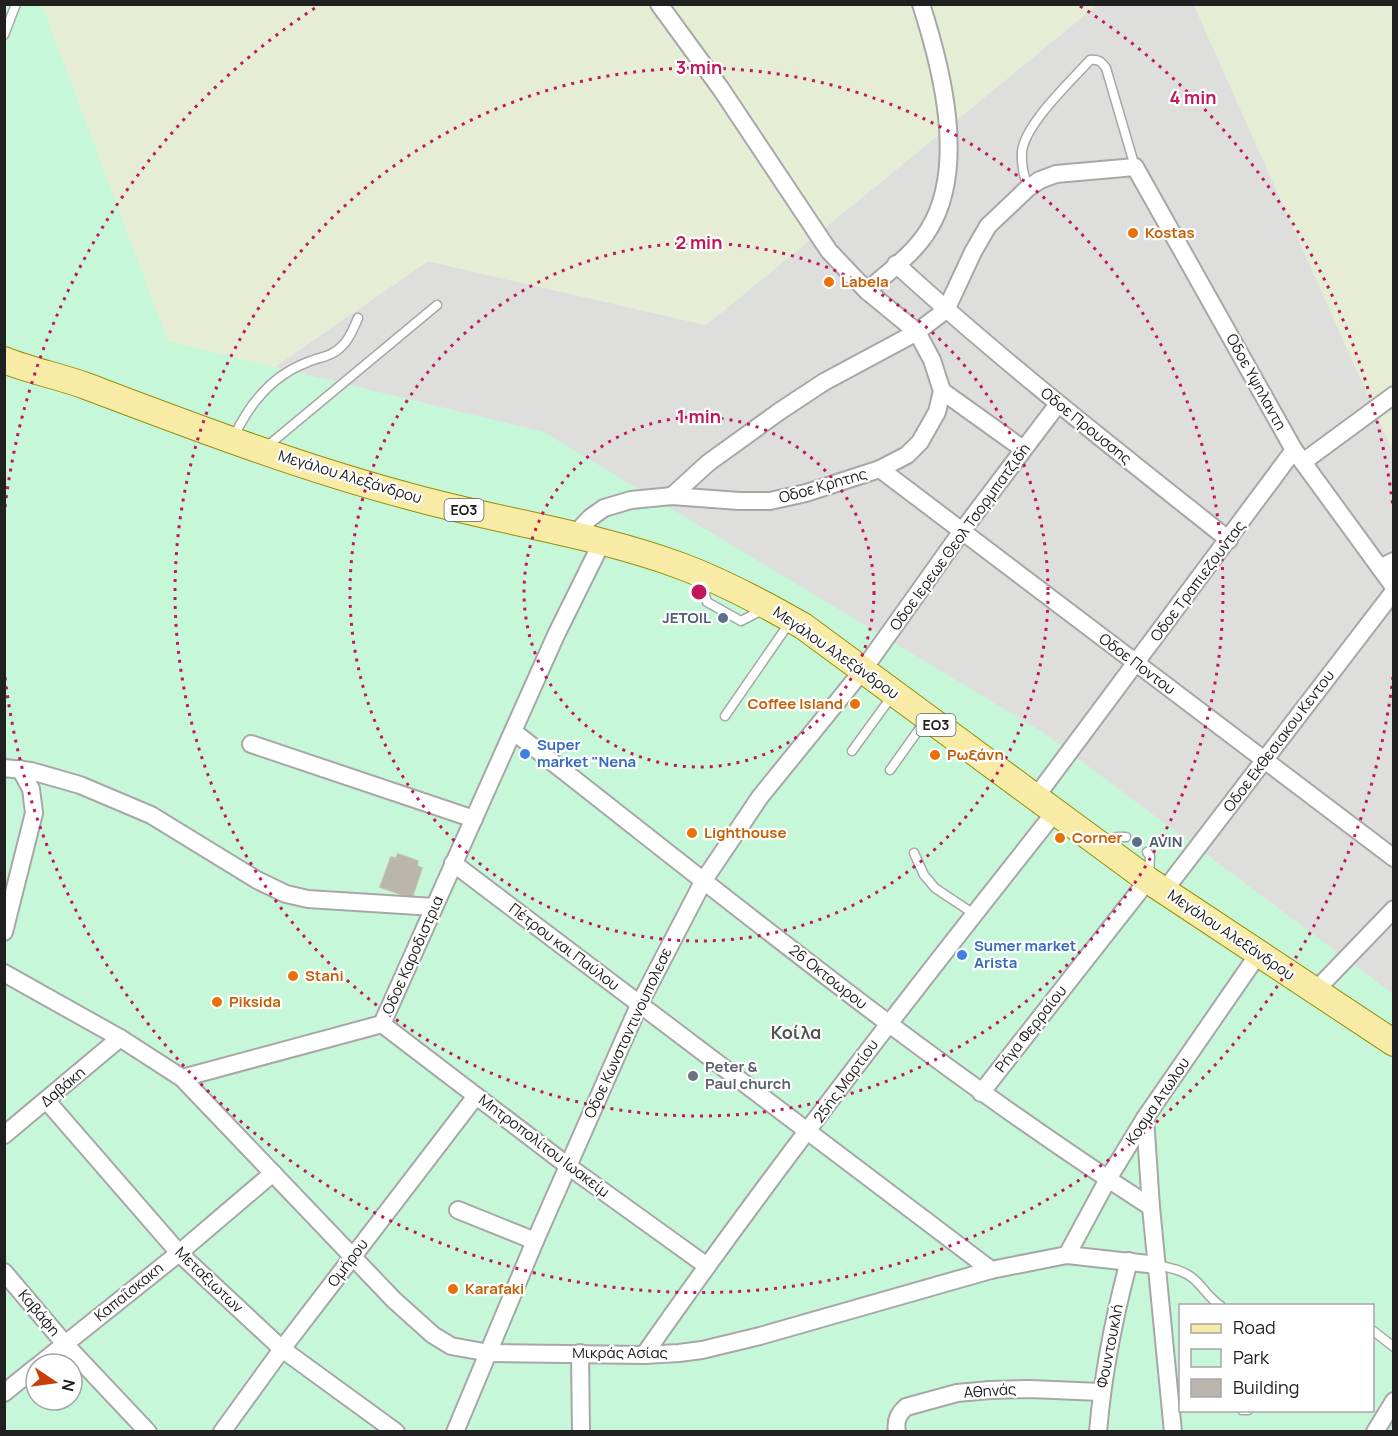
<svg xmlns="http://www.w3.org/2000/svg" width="1398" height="1436" viewBox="0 0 1398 1436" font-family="Manrope,sans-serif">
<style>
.residential{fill:#dededd;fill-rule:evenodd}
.farmland{fill:#e5eed4}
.park{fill:#c7f7d9;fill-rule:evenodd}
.building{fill:#bab6ad;stroke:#c2bbaa;stroke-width:1.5}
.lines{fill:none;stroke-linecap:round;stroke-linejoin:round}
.service-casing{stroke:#a7a7a7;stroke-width:11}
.minor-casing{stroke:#a7a7a7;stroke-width:20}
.primary-casing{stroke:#968e07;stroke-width:28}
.service{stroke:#fff;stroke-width:8}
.minor{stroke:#fff;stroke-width:16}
.primary{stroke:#f8eba5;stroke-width:26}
.ring{fill:none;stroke:#c2185b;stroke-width:3;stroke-dasharray:3 6}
.food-dot{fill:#e8710a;stroke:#fff;stroke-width:2}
.service-dot{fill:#5c6f8a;stroke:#fff;stroke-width:2}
.shop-dot{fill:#3f7fe0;stroke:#fff;stroke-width:2}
.worship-dot{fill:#6b7280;stroke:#fff;stroke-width:2}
.labels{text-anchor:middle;stroke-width:4.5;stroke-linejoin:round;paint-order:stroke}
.shield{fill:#fff;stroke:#636363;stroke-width:1.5}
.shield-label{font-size:14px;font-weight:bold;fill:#202020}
.food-label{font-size:15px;font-weight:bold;fill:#c56008;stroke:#fff;text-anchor:start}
.street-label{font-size:15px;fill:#202020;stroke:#fff}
.service-label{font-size:15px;font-weight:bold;fill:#4e5e75;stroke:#fff;text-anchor:end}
.shop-label{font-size:15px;font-weight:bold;fill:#366cbe;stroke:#fff;text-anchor:start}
.worship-label{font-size:15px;font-weight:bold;fill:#5b616d;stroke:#fff;text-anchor:start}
.quarter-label{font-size:18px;font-weight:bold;fill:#535353;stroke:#fff}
.centre{fill:#c2185b;stroke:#fff;stroke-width:3}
.ring-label{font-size:18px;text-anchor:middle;font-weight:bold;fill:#c2185b;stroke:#fff;stroke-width:4.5;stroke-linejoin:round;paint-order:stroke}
</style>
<rect width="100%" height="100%" fill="#f0f0e7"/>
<path class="residential" d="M1097 5H1194L1393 451V1273L1180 1306V1410L5 1432 224 402 428 261 706 325ZM36 1364H72V1400H36Z"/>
<g class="farmland">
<polygon points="4,5 1097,5 706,325 428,261 224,402 81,352"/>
<polygon points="1194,5 1393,5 1393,451"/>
</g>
<path class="park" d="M5 5H42L168 341 544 432 1044 733 1393 994V1431L5 1432ZM1180 1306H1372V1410H1180ZM36 1364H72V1400H36Z"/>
<polygon class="building" points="398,854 418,861 417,866 422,868 412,898 380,887 391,857 396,858"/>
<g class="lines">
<g class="service-casing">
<g id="service">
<polyline points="4,35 16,4"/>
<path d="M1028 188C1024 175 1021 165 1022 151 1026 123 1071 81 1090 60 1098 59 1101 61 1106 68L1135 167"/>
<path d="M234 437C249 404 273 375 308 362 320 357 333 356 342 346 350 339 354 327 358 318"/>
<polyline points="265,448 437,305"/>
<polyline points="700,578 707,602 741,621 764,609"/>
<polyline points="725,716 790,622"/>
<polyline points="852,751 892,696"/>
<polyline points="890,770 925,721"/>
<polyline points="1104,844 1117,837 1126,837"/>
<polyline points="1147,852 1150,856 1149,874"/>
<polyline points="914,853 924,875 935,888 974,914"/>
<path d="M1157 1265C1171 1268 1187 1271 1197 1282 1206 1291 1210 1299 1221 1306"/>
<polyline points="1372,1330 1394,1347"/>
<polyline points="1242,1410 1248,1410"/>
</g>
</g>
<g class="minor-casing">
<g id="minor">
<path d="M896 264C1003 362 1116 450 1229 540"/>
<path d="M867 291C888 272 915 253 929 229 967 167 942 69 921 4"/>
<polyline points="942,391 1023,449"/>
<polyline points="1303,462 1394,395"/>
<polyline points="880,469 1394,858"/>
<polyline points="672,496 708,463 780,411 824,382 917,332 946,310 973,252 988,226 1028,188 1040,180 1056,174 1135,167 1294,450 1394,587"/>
<polyline points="573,536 590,518 604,508 631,500 672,496 739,501 770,501 806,493 880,469 907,455 920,442 937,412 942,391 932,360 917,332 867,291 829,251 721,89 659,4"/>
<polyline points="1380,568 1394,561"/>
<path d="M514 732C723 895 928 1064 1151 1207"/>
<polyline points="251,744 474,819"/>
<polyline points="4,768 31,771 80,785 151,815 257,880 286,894 308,899 434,907"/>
<polyline points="1035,798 1294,450"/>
<polyline points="453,863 991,1270"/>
<polyline points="1164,891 1394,591"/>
<polyline points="4,932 34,813 31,789 20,769"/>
<polyline points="4,973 120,1038 182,1078 394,1300 433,1335 451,1346 489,1353 644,1355 679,1353 702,1350 760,1336 991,1270 1067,1255 1157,1265"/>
<polyline points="1315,991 1394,909"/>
<polyline points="382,1024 556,635 602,542"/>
<polyline points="382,1024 568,1166 707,1266"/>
<polyline points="182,1078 382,1024"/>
<polyline points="981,1093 1148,880"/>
<polyline points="47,1101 179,1253 282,1349 396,1432"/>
<polyline points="1145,1118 1151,1207 1173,1432"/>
<polyline points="4,1135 120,1038"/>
<polyline points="458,1210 535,1241"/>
<polyline points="1067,1255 1108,1179 1145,1118 1259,953"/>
<polyline points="4,1272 65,1344 148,1432"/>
<polyline points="580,1353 581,1432"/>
<path d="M644 1355C774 1169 914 990 1055 812"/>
<polyline points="40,1364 179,1253 273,1173"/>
<polyline points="4,1393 36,1367"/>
<polyline points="222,1432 282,1349 476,1096"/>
<polyline points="455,1432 535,1241 640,1003 704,880 760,797 863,670 962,531 1058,404"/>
<path d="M897 1432C895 1421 898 1414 906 1407L957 1393 990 1390 1030 1389 1101 1392"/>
<path d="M1098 1432C1103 1373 1114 1317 1129 1261"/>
<polyline points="1375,1432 1394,1401"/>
</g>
</g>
<g class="primary-casing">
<path id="primary" d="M4 360C31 371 59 376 86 386 192 426 299 467 408 496 497 521 595 534 681 566 724 582 763 603 803 626L1148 880 1394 1043"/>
</g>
<use href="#service" class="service"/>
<use href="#minor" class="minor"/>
<use href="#primary" class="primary"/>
</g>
<g class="ring">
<circle cx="699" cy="592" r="175"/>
<circle cx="699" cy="592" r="349"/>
<circle cx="699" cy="592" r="524"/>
<path d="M1393 677A699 699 0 0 1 5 677M5 507A699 699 0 0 1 318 6M1080 6A699 699 0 0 1 1393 507"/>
</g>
<g class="food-dot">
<circle cx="1133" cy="233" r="6"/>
<circle cx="829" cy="282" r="6"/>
<circle cx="855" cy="704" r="6"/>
<circle cx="935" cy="755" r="6"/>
<circle cx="692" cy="833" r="6"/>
<circle cx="1060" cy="838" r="6"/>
<circle cx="293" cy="976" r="6"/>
<circle cx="217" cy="1002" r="6"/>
<circle cx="453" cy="1289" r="6"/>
</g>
<g class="service-dot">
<circle cx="723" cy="618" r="6"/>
<circle cx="1137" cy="842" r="6"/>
</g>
<g class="shop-dot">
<circle cx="525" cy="754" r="6"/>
<circle cx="962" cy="955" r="6"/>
</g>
<circle class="worship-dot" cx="693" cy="1076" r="6"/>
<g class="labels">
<g class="shield">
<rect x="444.5" y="499" width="39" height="22" rx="4.5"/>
<rect x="916.5" y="714" width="39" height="22" rx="4.5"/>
</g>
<g class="shield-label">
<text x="464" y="515">ΕΟ3</text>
<text x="936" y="730">ΕΟ3</text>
</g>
<g class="food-label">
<text x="1145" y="238">Kostas</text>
<text x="841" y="287">Labela</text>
<text x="843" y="709" text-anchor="end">Coffee Island</text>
<text x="947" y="760">Ρωξάνη</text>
<text x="704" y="838">Lighthouse</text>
<text x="1072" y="843">Corner</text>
<text x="305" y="981">Stani</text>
<text x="229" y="1007">Piksida</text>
<text x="465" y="1294">Karafaki</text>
</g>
<g class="street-label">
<text transform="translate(1256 382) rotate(61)" y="5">Oδοε Υψηλαντη</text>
<text transform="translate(1086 426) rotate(39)" y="5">Oδοε Προυσσης</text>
<text transform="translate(350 477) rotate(17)" y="5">Μεγάλου Αλεξάνδρου</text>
<text transform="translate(823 486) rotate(-16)" y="5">Oδοε Κρητης</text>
<text transform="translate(960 537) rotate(-54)" y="5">Oδοε Ιερεωε Θεολ Τσορμπατζιδη</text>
<text transform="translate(1198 581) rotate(-53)" y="5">Oδοε Τραπιεζουντας</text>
<text transform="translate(836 653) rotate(35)" y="5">Μεγάλου Αλεξάνδρου</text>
<text transform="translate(1137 664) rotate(37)" y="5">Oδοε Ποντου</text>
<text transform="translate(1279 741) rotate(-53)" y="5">Oδοε Εκθεσιακου Κεντου</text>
<text transform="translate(1231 935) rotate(34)" y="5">Μεγάλου Αλεξάνδρου</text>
<text transform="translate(564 947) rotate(37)" y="5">Πέτρου και Παύλου</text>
<text transform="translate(413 955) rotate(-66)" y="5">Oδοε Καροδιστρια</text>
<text transform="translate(828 977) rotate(38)" y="5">26 Οκτοωρου</text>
<text transform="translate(1031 1029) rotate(-52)" y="5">Ρήγα Φερραίου</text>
<text transform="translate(628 1033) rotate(-65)" y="5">Oδοε Κωνσταντινουπολεσε</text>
<text transform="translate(846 1081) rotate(-54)" y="5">25ης Μαρτίου</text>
<text transform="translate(63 1087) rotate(-40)" y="5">Δαβάκη</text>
<text transform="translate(1158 1101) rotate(-56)" y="5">Κοσμα Ατωλου</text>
<text transform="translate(544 1146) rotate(37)" y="5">Μητροπολίτου Ιωακείμ</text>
<text transform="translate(348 1263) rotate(-53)" y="5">Ομήρου</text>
<text transform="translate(209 1280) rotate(44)" y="5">Μεταξιωτων</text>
<text transform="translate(129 1292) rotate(-39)" y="5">Καπαΐσκακη</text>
<text transform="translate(39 1313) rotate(50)" y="5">Καβάφη</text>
<text transform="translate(1110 1346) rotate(-79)" y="5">Φουντουκλή</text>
<text x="620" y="1358">Μικράς Ασίας</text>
<text transform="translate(990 1391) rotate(-4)" y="5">Αθηνάς</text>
</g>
<g class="service-label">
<text x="711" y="623">JETOIL</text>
<text x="1149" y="847" text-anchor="start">AVIN</text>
</g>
<g class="shop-label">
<text x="537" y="750">Super<tspan x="537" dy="17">market "Nena</tspan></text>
<text x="974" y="951">Sumer market<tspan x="974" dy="17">Arista</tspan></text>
</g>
<g class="worship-label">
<text x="705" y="1072">Peter &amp;<tspan x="705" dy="17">Paul church</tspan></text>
</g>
<g class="quarter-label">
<text x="796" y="1039">Κοίλα</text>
</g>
</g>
<circle cx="699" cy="592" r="9" class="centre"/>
<g class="ring-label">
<text x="699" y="74">3 min</text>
<text x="1193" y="104">4 min</text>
<text x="699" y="249">2 min</text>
<text x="699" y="423">1 min</text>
</g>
<rect width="1398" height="1436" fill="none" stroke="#202020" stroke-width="12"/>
<rect x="1179" y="1304" width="195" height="108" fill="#ffffff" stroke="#a6a6a6" stroke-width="1.5"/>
<rect x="1191" y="1324" width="30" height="9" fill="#f8eba5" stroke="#a6a6a6" stroke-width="1.5"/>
<text x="1233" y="1334" font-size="18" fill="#202020">Road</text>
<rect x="1191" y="1349" width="30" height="18" fill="#c7f7d9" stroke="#a6a6a6" stroke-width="1.5"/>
<text x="1233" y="1364" font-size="18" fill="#202020">Park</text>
<rect x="1191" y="1379" width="30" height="18" fill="#bab6ad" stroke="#a6a6a6" stroke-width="1.5"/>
<text x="1233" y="1394" font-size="18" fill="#202020">Building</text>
<g transform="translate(54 1382) rotate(103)"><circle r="28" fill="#ffffff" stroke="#a6a6a6" stroke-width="1.5"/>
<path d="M0-4.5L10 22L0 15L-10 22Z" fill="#c73e09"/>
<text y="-9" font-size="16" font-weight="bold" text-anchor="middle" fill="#202020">N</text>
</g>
</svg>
